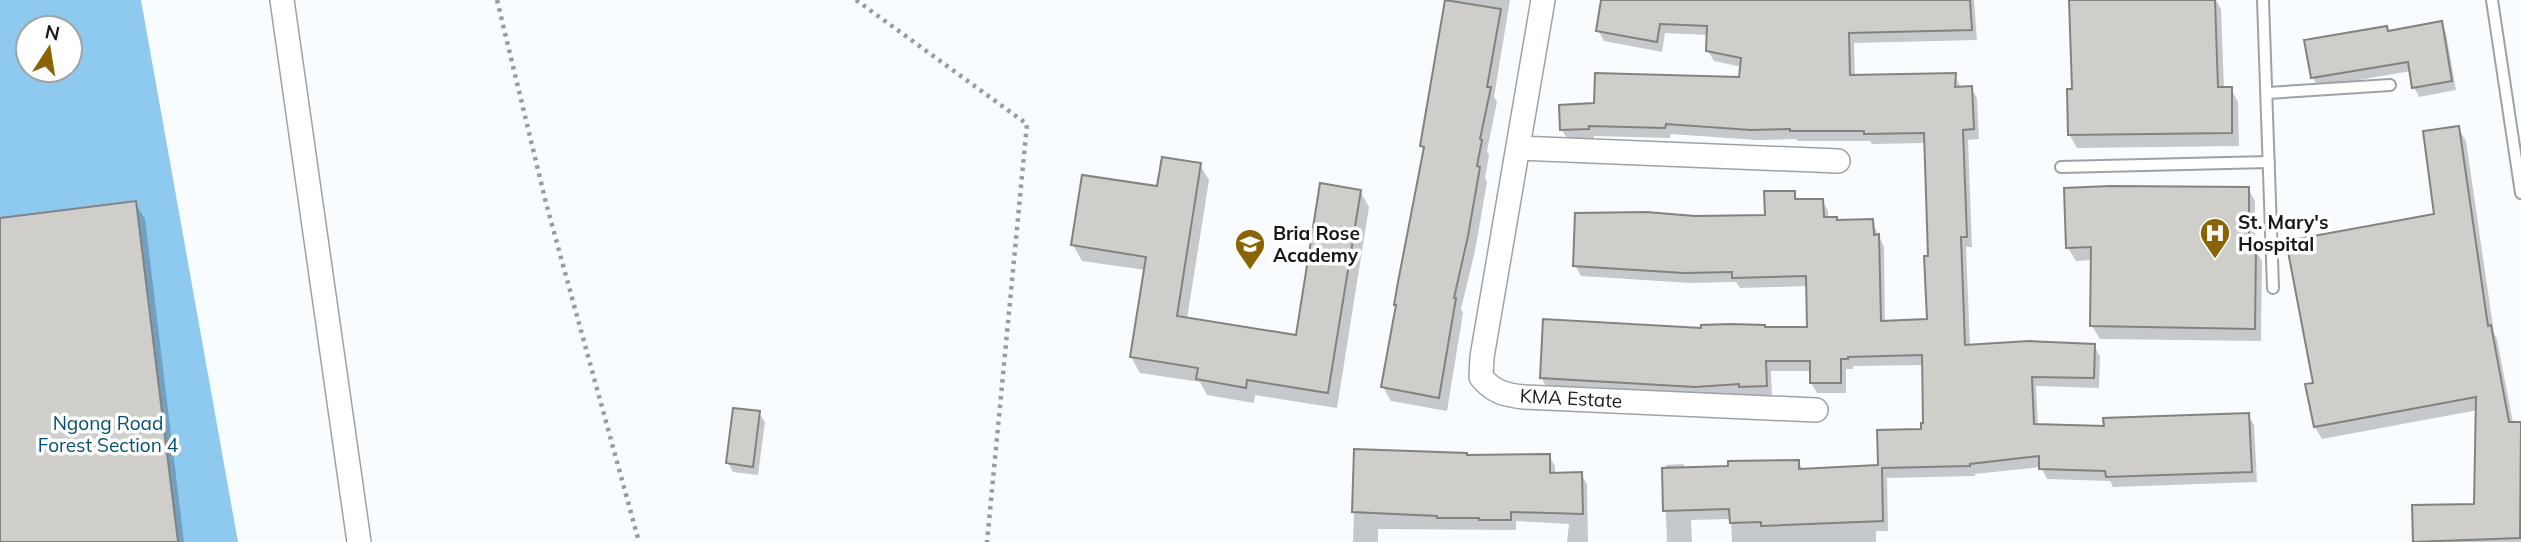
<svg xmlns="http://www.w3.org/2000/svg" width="2521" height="542" viewBox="0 0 2521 542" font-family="Mulish,sans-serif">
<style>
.forest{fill:#8ec9f0;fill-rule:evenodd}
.shadow{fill:#0003}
.building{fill:#d0cecb;stroke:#83827f;stroke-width:2}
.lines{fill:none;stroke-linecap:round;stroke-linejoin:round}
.lane-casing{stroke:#9ea2a4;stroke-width:14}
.street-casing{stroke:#9ea2a4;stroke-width:26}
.path{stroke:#999c9d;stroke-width:4.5;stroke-dasharray:3.5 5;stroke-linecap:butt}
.lane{stroke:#fff;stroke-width:10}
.street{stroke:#fff;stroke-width:23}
.labels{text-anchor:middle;stroke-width:7;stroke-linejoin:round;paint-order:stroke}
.poi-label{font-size:19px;font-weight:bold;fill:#171919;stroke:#fff;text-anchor:start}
.street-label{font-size:19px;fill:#171919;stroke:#fff}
.park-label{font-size:19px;fill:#025075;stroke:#fff}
</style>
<rect width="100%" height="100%" fill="#f8fcfe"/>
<path class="forest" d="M0 0H141L238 542H0ZM28 28H70V70H28Z"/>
<g class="shadow">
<polygon points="1445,0 1510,0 1494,97 1497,102 1487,151 1489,155 1485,178 1487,182 1475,251 1461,309 1463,313 1447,411 1391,401 1383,387 1425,152 1422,146"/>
<polygon points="1603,0 1974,0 1977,40 1854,43 1855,77 1955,75 1961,88 1971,88 1977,98 1979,139 1968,140 1972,247 1966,247 1970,346 2094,346 2100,356 2099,388 2036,386 2038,426 2105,428 2248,415 2254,425 2257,482 2113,487 2110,481 2047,479 2041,467 1975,474 1975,476 1887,478 1888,531 1876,531 1876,542 1732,542 1731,519 1691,520 1692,542 1667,542 1664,469 1666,469 1666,465 1683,464 1686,469 1798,461 1803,470 1880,467 1923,430 1924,365 1853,366 1853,369 1846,369 1846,393 1817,393 1811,383 1811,371 1771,371 1772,396 1746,397 1745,394 1702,397 1547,388 1541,377 1703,329 1809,328 1808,286 1740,288 1736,282 1690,283 1581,276 1575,265 1694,218 1767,217 1794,193 1799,201 1822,200 1828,211 1828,219 1836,218 1839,222 1872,221 1884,247 1885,323 1928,321 1930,258 1926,143 1872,144 1870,141 1798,141 1796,139 1757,140 1671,134 1670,138 1594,136 1594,139 1568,140 1562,130 1596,105 1741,79 1742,67 1714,61 1708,51 1708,35 1665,33 1662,52 1604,41 1598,30"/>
<polygon points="2071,0 2216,0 2221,9 2224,89 2231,89 2238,102 2239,146 2077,148 2069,134 2074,91"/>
<polygon points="2441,23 2446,33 2456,90 2419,97 2414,87 2411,71 2318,87 2313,78 2389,32"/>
<polygon points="2458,128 2466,141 2494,333 2497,339 2513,423 2521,423 2521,542 2415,542 2414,507 2476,506 2478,410 2322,439 2315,427 2307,386 2315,384 2436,215"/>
<polygon points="1200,165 1209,180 1187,319 1297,337 1360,191 1369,207 1337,408 1255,395 1254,403 1207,395 1200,382 1140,373 1131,357 1145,270 1082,261 1073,245 1158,188"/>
<polygon points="2248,188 2255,201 2255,249 2262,261 2261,341 2100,339 2092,326 2093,260 2076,261 2068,248"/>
<polygon points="135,203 145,219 184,542 2,542 0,535 0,220"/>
<polygon points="759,413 765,422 758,475 733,472 728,463"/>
<polygon points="1356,451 1468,457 1549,456 1555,466 1555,475 1581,474 1587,484 1588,542 1567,542 1569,524 1516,521 1516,530 1378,529 1378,542 1353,542"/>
</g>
<g class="building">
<polygon points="1445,0 1501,9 1487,87 1491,87 1480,139 1482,140 1477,166 1480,167 1468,236 1454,298 1456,298 1439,398 1381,387 1396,305 1394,305 1398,282 1424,147 1420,146"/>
<polygon points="1601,0 1970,0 1972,30 1849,33 1850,75 1956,73 1955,87 1972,86 1974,129 1963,130 1967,237 1961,237 1965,345 2029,341 2095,344 2094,378 2032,377 2034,424 2104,426 2103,418 2249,413 2252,472 2106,477 2105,471 2039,469 2039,456 1970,464 1970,466 1882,468 1883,521 1761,526 1761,522 1730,523 1729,509 1663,511 1662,468 1728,466 1728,461 1799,460 1799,469 1878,465 1877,430 1921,429 1921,423 1923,423 1922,355 1848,357 1848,359 1841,359 1841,383 1810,383 1810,361 1766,361 1767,386 1739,387 1739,384 1695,387 1540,378 1543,319 1701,328 1701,325 1730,324 1765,325 1765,327 1807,327 1806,276 1732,278 1732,272 1684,273 1573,266 1575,213 1646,212 1695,216 1765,215 1764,191 1795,191 1795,199 1823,199 1824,217 1837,217 1837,220 1873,219 1874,235 1879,234 1881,321 1927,319 1924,256 1928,256 1924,133 1864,134 1864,131 1790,131 1790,129 1751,130 1666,124 1665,128 1589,126 1589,129 1560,130 1559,105 1594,103 1595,73 1739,77 1741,58 1706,51 1707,26 1660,24 1657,42 1596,31"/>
<polygon points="2069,0 2215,0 2218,87 2232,87 2232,133 2068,135 2067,89 2072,89"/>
<polygon points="2442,21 2452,81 2412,88 2408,62 2311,78 2304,40 2387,26 2388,31"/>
<polygon points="2459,126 2488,326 2491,325 2509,422 2521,422 2520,538 2413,542 2412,505 2474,504 2476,397 2314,427 2305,384 2313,383 2286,241 2434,214 2423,131"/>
<polygon points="1162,157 1201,163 1177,316 1296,335 1320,183 1361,190 1328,393 1247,380 1246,388 1196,379 1198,368 1130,357 1146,257 1071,245 1082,175 1157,186"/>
<polygon points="2110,186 2249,187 2249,248 2256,247 2255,329 2090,326 2091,247 2066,248 2064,188"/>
<polygon points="136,201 178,542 0,542 0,218"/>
<polygon points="733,408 760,411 753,467 726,463"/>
<polygon points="1354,449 1467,453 1467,455 1550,454 1550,473 1582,472 1583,514 1511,512 1511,520 1479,520 1479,518 1437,518 1437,516 1352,512"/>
</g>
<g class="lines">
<g class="lane-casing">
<g id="lane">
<polyline points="2263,0 2273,288"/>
<polyline points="2492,0 2521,193"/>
<polyline points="2268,93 2390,85"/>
<polyline points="2061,167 2269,162"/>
</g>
</g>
<g class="street-casing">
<g id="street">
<polyline points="282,0 359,542"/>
<path d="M1543 0 1482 357 1481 377C1493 392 1505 395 1524 397L1816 410"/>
<polyline points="1518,148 1838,161"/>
</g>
</g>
<g class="path">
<polyline points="497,0 546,203 639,542"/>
<polyline points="856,0 1027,124 987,542"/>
</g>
<use href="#lane" class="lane"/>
<use href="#street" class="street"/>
</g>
<defs>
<g id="hospital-pin" transform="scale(1.575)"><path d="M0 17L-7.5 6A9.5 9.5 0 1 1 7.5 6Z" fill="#8a6403" stroke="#fff"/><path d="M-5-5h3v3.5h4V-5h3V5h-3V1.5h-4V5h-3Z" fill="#fff"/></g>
<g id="school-pin" transform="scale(1.575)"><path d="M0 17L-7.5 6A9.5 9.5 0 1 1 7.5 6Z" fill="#8a6403" stroke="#fff"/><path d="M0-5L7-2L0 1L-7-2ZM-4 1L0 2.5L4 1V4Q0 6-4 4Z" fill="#fff"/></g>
</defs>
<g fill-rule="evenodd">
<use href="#hospital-pin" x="2215" y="233"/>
<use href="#school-pin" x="1250" y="244"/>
</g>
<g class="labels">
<g class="poi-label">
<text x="2238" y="229">St. Mary's<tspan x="2238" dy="22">Hospital</tspan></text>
<text x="1273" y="240">Bria Rose<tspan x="1273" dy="22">Academy</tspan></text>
</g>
<g class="street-label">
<text transform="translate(1571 398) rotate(3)" y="7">KMA Estate</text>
</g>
<g class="park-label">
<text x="108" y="430">Ngong Road<tspan x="108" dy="22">Forest Section 4</tspan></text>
</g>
</g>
<g transform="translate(49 49) rotate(12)"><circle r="33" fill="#ffffff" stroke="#a2a3a3" stroke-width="2"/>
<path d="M0-5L12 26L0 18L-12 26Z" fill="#8a6403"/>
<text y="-10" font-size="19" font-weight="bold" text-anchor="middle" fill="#171919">N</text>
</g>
</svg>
